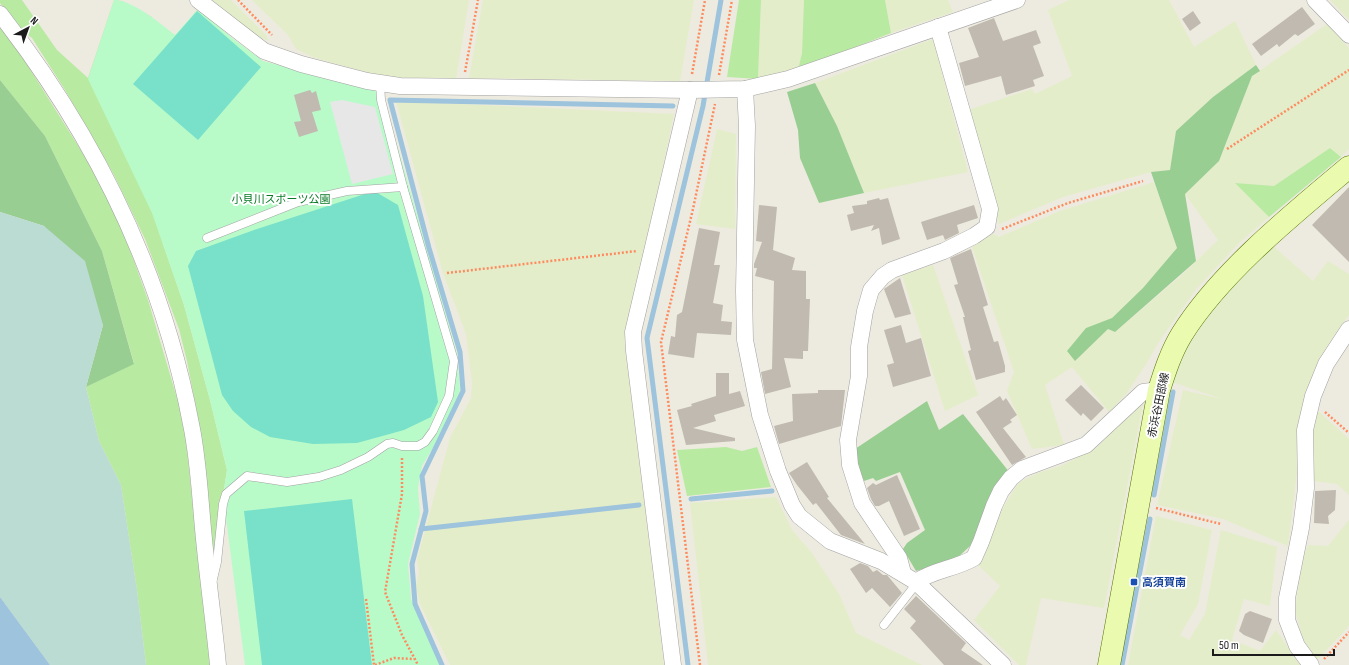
<svg xmlns="http://www.w3.org/2000/svg" width="1349" height="665" viewBox="0 0 1349 665" font-family="'Sofia Sans Condensed','Noto Sans JP',sans-serif">
<style>
.farmland{fill:#e4edc9}
.grass{fill:#b9eaa2}
.forest{fill:#99ce92}
.wetland{fill:#bbdcd2}
.park{fill:#b8fbc9}
.pitch{fill:#79e0ca}
.parking{fill:#e7e7e7}
.water{fill:#9dc3dd}
.lines{fill:none;stroke-linecap:round;stroke-linejoin:round}
.stream{stroke:#9dc3dd;stroke-width:5}
.building{fill:#c1bab0}
.lane-casing{stroke:#a2a2a2;stroke-width:9}
.street-casing{stroke:#a2a2a2;stroke-width:17}
.secondary-casing{stroke:#527201;stroke-width:23}
.path{stroke:#fe8b5f;stroke-width:2.5;stroke-dasharray:2 2;stroke-linecap:butt}
.lane{stroke:#fff;stroke-width:8}
.street{stroke:#fff;stroke-width:16}
.secondary{stroke:#eafbaf;stroke-width:22}
.transit-dot{fill:#1a4fb4;stroke:#fff;stroke-width:1.5}
.labels{text-anchor:middle;stroke-width:4;stroke-linejoin:round;paint-order:stroke}
.park-label{font-size:11px;fill:#077a25;stroke:#fff}
.street-label{font-size:11px;fill:#1b1b1b;stroke:#fff}
.transit-label{font-size:11px;font-weight:bold;fill:#164399;stroke:#fff;text-anchor:start}
</style>
<rect width="100%" height="100%" fill="#edebdf"/>
<g class="farmland">
<polygon points="210,0 231,0 266,35 269,41 258,37"/>
<polygon points="252,0 469,0 456,79 384,77 315,58 296,49 288,35"/>
<polygon points="483,0 694,0 680,81 469,78"/>
<polygon points="761,0 804,0 802,53 798,70 758,79"/>
<polygon points="885,0 948,0 953,12 891,33"/>
<polygon points="1069,0 1169,0 1194,47 1235,21 1256,65 1213,97 1176,131 1170,170 1151,172 1063,197 999,224 968,110 1032,89 1035,94 1072,76 1048,10"/>
<polygon points="1330,0 1349,0 1349,20"/>
<polygon points="1327,24 1349,48 1349,149 1341,157 1330,148 1274,186 1235,183 1269,217 1239,243 1197,288 1160,340 1146,364 1126,394 1109,412 1072,367 1045,385 1064,445 1032,449 1007,391 1014,372 972,247 993,234 999,237 1060,211 1154,182 1177,248 1143,288 1112,318 1086,328 1075,361 1108,329 1115,332 1182,275 1218,240 1185,194 1219,161 1252,76"/>
<polygon points="933,39 968,172 864,193 837,126 815,83"/>
<polygon points="396,101 674,114 625,345 664,665 450,665 420,604 416,586 419,572 417,560 450,438 471,398 472,383 466,334 443,273"/>
<polygon points="717,129 736,134 735,229 696,224"/>
<polygon points="1273,246 1313,281 1328,261 1349,274 1349,315 1332,338 1311,380 1300,423 1297,472 1288,546 1223,519 1157,505 1183,390 1222,399 1172,382 1180,354 1205,316 1242,275"/>
<polygon points="933,265 978,395 945,411 902,275"/>
<polygon points="1143,403 1104,608 1041,598 1026,665 1019,665 974,620 1000,586 978,565 1003,508 1018,483 1038,473 1063,465 1096,448"/>
<polygon points="1318,411 1349,439 1349,495 1337,484 1313,481 1313,433"/>
<polygon points="776,497 792,530 812,553 839,594 856,633 922,665 708,665 690,503"/>
<polygon points="1156,516 1212,530 1198,604 1180,635 1189,640 1205,614 1221,530 1277,547 1270,606 1244,599 1232,640 1260,651 1276,630 1300,665 1128,665"/>
<polygon points="1349,520 1349,626 1317,660 1303,639 1295,610 1302,563 1308,545 1328,546"/>
</g>
<g class="grass">
<polygon points="0,0 22,0 57,50 88,78 114,0 122,1 152,17 163,244 184,305 210,400 227,470 223,495 219,503 215,553 212,548 203,445 187,361 179,329 145,239 114,175 65,90 32,38 18,27 0,3"/>
<polygon points="739,0 761,0 758,79 727,77"/>
<polygon points="804,0 885,0 891,33 798,70 802,53"/>
<polygon points="0,25 18,50 102,184 125,236 148,300 184,422 210,665 146,665 137,590 121,485 99,441 86,387 134,363 102,251 45,136 0,80"/>
<polygon points="1330,148 1341,157 1269,217 1235,183 1274,186"/>
<polygon points="726,447 742,451 757,447 771,487 687,496 677,450"/>
</g>
<g class="forest">
<polygon points="1256,65 1260,71 1252,76 1219,161 1185,194 1196,261 1115,332 1108,329 1075,361 1067,351 1086,328 1112,318 1143,288 1177,248 1151,172 1170,170 1176,131 1213,97"/>
<polygon points="0,80 45,136 102,251 134,364 86,387 103,325 44,226 0,212"/>
<polygon points="815,83 837,126 864,193 819,203 800,158 798,130 787,92"/>
<polygon points="927,401 939,430 963,414 1010,473 970,546 956,559 916,571 903,549 907,543 925,530 900,472 876,481 873,478 864,481 852,451"/>
</g>
<polygon class="wetland" points="0,212 44,226 85,261 103,325 86,387 99,441 121,485 137,590 146,665 50,665 0,597"/>
<path class="park" d="M114 0C133 0 161 24 175 35L198 9 232 38 263 61 385 93 383 96 457 353 460 391 443 431 422 466 418 488 420 514 408 564 411 599 440 665H245L223 495 227 470 210 400 184 305 152 213 88 79Z"/>
<g class="pitch">
<polygon points="197,11 261,67 198,140 133,84"/>
<polygon points="374,191 398,205 423,296 438,402 431,417 404,430 357,443 313,444 270,437 251,427 233,411 222,395 188,266 196,251 254,230"/>
<polygon points="352,499 372,665 262,665 244,511"/>
</g>
<polygon class="parking" points="342,100 375,107 393,174 352,184 330,102"/>
<polygon class="water" points="0,597 50,665 0,665"/>
<g class="lines">
<g class="stream">
<polyline points="1154,495 1173,392"/>
<polyline points="691,499 772,491"/>
<polyline points="421,529 639,505"/>
<polyline points="442,665 415,604 412,564 426,511 422,476 463,391 460,352 429,248 390,100 673,106"/>
<polyline points="688,665 647,338 703,106 721,0"/>
<polyline points="1122,665 1150,519"/>
</g>
</g>
<g class="building">
<polygon points="1302,7 1315,24 1298,36 1295,34 1279,47 1277,44 1261,56 1252,44"/>
<polygon points="1193,11 1201,23 1190,31 1182,19"/>
<polygon points="994,18 1003,41 1036,30 1041,43 1033,46 1044,76 1033,80 1035,86 1006,95 1001,76 965,86 959,63 979,57 968,28"/>
<polygon points="310,90 312,93 316,91 321,110 312,112 318,131 299,137 294,122 301,121 294,95"/>
<polygon points="1349,187 1349,262 1312,225"/>
<polygon points="879,198 880,200 888,198 900,239 882,245 879,228 871,231 874,225 851,231 847,215 854,213 852,206 867,204 867,201"/>
<polygon points="759,205 777,207 773,250 795,258 792,270 806,271 806,299 810,299 808,351 803,351 803,359 784,358 791,387 765,394 761,372 772,369 774,281 755,276 757,268 754,268 754,264 762,242 756,241"/>
<polygon points="974,205 978,218 957,225 959,233 945,240 943,235 927,240 921,222"/>
<polygon points="699,228 720,232 714,265 720,265 713,303 723,305 721,321 732,322 731,335 697,333 694,358 668,354 671,336 675,337 677,315 682,312"/>
<polygon points="971,249 988,305 983,307 994,342 998,341 1005,366 1005,372 976,380 968,351 971,350 963,317 965,317 954,285 958,284 950,258"/>
<polygon points="900,278 911,314 895,318 884,289"/>
<polygon points="901,325 906,343 921,338 931,376 893,387 887,365 894,363 884,330"/>
<polygon points="716,373 729,373 729,394 740,391 745,406 714,415 716,421 693,428 735,438 735,441 686,445 677,410 692,406 691,404 716,396"/>
<polygon points="1081,385 1104,408 1091,421 1083,413 1081,416 1065,400"/>
<polygon points="818,390 845,390 841,426 779,444 774,426 793,421 792,394 818,393"/>
<polygon points="1000,396 1003,401 1006,398 1017,415 1010,420 1012,422 1003,428 1026,457 1012,465 976,412"/>
<polygon points="807,462 829,497 827,498 865,544 841,535 816,503 813,505 797,485 789,473"/>
<polygon points="897,475 920,529 904,536 889,501 879,506 875,506 871,499 867,488 873,483 876,485"/>
<polygon points="1336,490 1335,510 1328,516 1329,524 1314,523 1315,491"/>
<polygon points="860,563 868,566 873,572 877,570 883,575 887,575 902,593 890,607 872,588 866,593 850,569"/>
<polygon points="916,596 966,643 961,650 983,665 944,665 910,628 916,621 904,609"/>
<polygon points="1250,611 1272,619 1263,643 1244,635 1239,631 1245,614"/>
</g>
<g class="lines">
<g class="lane-casing">
<g id="lane">
<polyline points="207,238 298,202 347,191 403,187"/>
<polyline points="213,579 217,562 223,504 226,494 247,476 287,482 319,477 341,470 368,457 387,444 393,443 402,446 418,446 425,442 433,431 449,396 454,361 403,187 381,100 380,83"/>
<polyline points="884,625 917,583"/>
</g>
</g>
<g class="street-casing">
<g id="street">
<polyline points="198,0 264,51 301,64 367,81 400,86 690,90 745,89 788,79 1017,0"/>
<polyline points="1315,0 1349,35"/>
<path d="M0 14C95 136 162 272 191 424 199 462 200 500 204 539 208 581 214 623 218 665"/>
<polyline points="745,89 747,126 744,291 745,340 760,415 778,471 792,505 799,516 830,541 881,561 916,582 1003,665"/>
<polyline points="903,573 899,558 862,503 850,465 848,440 859,376 859,347 865,311 871,290 883,276 892,270 944,251 974,236 987,227 990,209 938,27"/>
<path d="M916 582C933 570 955 569 974 558L981 542 994 506 1001 491 1011 478 1022 469 1086 445 1143 392 1159 390"/>
<polyline points="673,665 634,351 633,332 690,90"/>
<polyline points="1311,665 1297,646 1287,620 1287,598 1301,528 1306,488 1305,430 1313,396 1326,364 1349,329"/>
</g>
</g>
<g class="secondary-casing">
<path id="secondary" d="M1109 665 1159 390C1165 371 1171 352 1182 334 1221 272 1293 214 1349 167"/>
</g>
<g class="path">
<polyline points="238,0 272,35"/>
<polyline points="465,72 478,0"/>
<polyline points="692,74 705,0"/>
<polyline points="719,75 732,0"/>
<polyline points="1227,149 1349,70"/>
<polyline points="1002,229 1068,203 1143,181"/>
<polyline points="447,273 637,251"/>
<polyline points="1325,412 1349,433"/>
<polyline points="402,458 402,494 385,592 402,635 418,665"/>
<polyline points="1156,508 1221,524"/>
<polyline points="366,599 374,665"/>
<polyline points="1324,659 1349,632"/>
<polyline points="375,665 394,658 414,659"/>
<polyline points="700,665 661,342 693,209 715,104"/>
</g>
<use href="#lane" class="lane"/>
<use href="#street" class="street"/>
<use href="#secondary" class="secondary"/>
</g>
<rect class="transit-dot" x="1130" y="578" width="8" height="8" rx="2"/>
<g class="labels">
<g class="park-label">
<text x="281" y="203">小貝川スポーツ公園</text>
</g>
<g class="street-label">
<text transform="translate(1158 405) rotate(-78)" y="4">赤浜谷田部線</text>
</g>
<g class="transit-label">
<text x="1142" y="586">高須賀南</text>
</g>
</g>
<g transform="translate(28 28) rotate(41)" stroke="#ffffff" stroke-width="3" paint-order="stroke">
<path d="M0-3L7 15L0 10L-7 15Z" fill="#1b1b1b"/>
<text y="-6" font-size="11" font-weight="bold" text-anchor="middle" fill="#1b1b1b">N</text>
</g>
<path d="M1213 649v6h121v-6" fill="none" stroke="#1b1b1b" stroke-width="2"/>
<text x="1219" y="649" font-size="12" fill="#1b1b1b" stroke="#ffffff" stroke-width="3" paint-order="stroke">50 m</text>
</svg>
